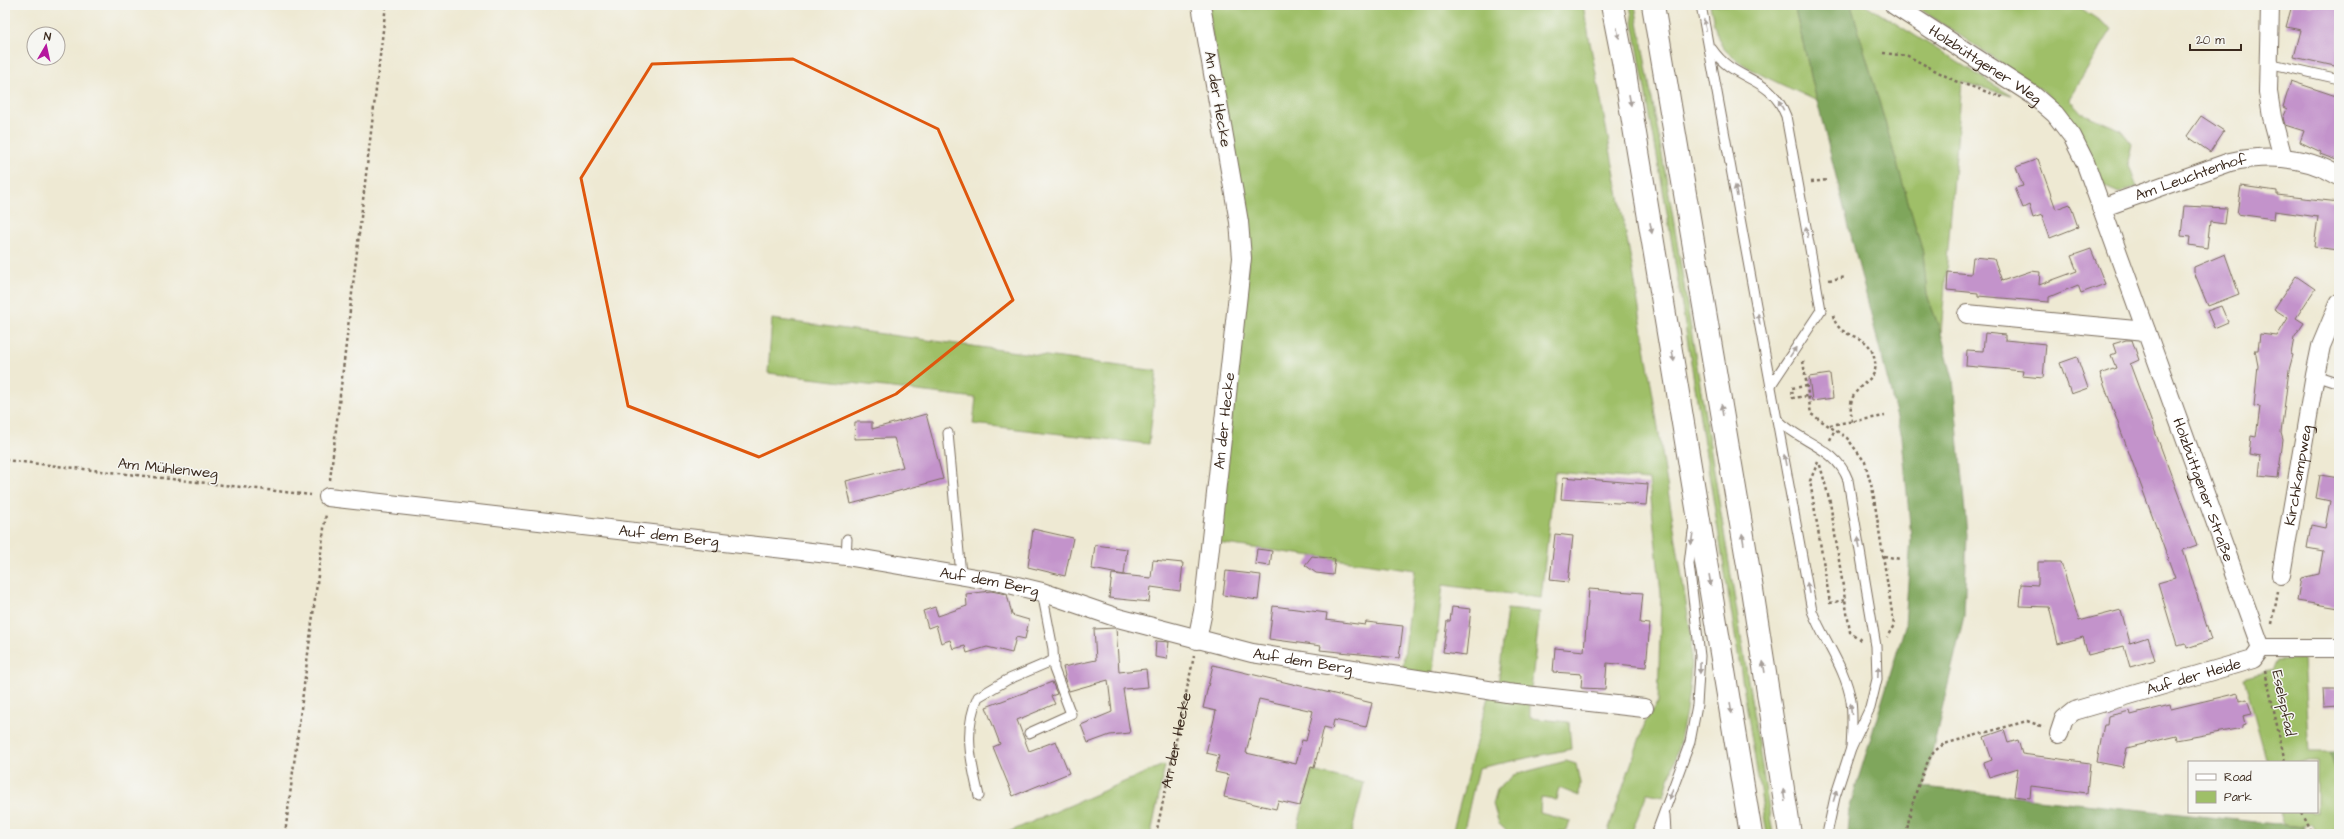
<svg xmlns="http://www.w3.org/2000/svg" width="2344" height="839" viewBox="0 0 2344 839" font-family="'Architects Daughter',sans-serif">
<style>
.green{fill:#9fbf68;stroke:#6d7443}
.forest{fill:#7fa65c;stroke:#5d683d}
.building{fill:#c393cb;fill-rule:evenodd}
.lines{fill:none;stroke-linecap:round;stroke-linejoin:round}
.service-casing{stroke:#7a6d5d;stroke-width:11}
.minor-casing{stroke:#7a6d5d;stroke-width:20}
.motorway-casing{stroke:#7a6d5d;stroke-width:24}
.path{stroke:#7a6d5d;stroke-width:2.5;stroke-dasharray:3 3;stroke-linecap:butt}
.service{stroke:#fff;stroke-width:9}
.minor{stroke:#fff;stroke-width:18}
.motorway{stroke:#fff;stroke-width:22}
.oneway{fill:#a79f9a}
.marked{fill:none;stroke:#df570d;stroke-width:3;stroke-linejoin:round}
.labels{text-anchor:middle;stroke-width:3;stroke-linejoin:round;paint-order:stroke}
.street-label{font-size:15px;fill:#3b2a1e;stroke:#f6f6f2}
</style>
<rect width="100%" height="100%" fill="#f6f6f2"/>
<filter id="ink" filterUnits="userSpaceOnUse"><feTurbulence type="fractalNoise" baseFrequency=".025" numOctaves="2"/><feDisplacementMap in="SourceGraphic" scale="8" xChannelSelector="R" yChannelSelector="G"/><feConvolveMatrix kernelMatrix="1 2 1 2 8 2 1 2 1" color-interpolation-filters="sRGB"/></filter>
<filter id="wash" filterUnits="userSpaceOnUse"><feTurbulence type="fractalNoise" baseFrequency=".012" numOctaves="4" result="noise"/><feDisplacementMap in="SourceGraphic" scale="16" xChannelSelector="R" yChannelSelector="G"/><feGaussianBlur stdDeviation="0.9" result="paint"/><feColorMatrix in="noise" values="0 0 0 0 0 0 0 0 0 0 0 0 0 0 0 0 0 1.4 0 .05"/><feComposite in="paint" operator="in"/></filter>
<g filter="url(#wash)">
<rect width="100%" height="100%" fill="#eee9d3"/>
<g class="green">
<path d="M1207 5H1583L1633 271 1691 634C1693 695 1682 738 1664 796L1647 793 1631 834H1607L1646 720 1658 703 1661 594 1649 480 1555 472 1541 598 1443 585 1432 678 1402 673 1415 570 1217 543 1249 254Z"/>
<polygon points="1630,5 1635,5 1670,199 1773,834 1767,834 1665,201"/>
<path d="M1710 5H1794L1817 101C1793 89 1736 67 1722 46 1715 34 1713 18 1710 5Z"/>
<polygon points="1851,5 1866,5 2012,96 1962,82 1941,333 1927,295 1923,253"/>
<polygon points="1914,5 2076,5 2112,29 2069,99 2082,113 2121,130 2132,144 2128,162 2137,187 2119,193 2103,186 2079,132 2062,108 2042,90"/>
<polygon points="772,319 1157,371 1149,444 973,424 976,398 768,373"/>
<polygon points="1507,609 1540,612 1531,689 1498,685"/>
<polygon points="2303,659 2309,752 2329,752 2339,783 2339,834 2317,834 2312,825 2303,827 2284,825 2280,812 2317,812 2317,762 2267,762 2244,678 2272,670 2276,660"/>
<polygon points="1488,697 1530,701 1530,718 1569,722 1571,749 1478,768 1463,834 1452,834"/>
<polygon points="1566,761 1576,764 1580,783 1579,796 1559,788 1556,800 1541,798 1540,813 1570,821 1567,831 1510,834 1499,824 1493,804 1497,790 1514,775"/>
<polygon points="1163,765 1165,766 1151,834 1004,834"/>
<polygon points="1312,771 1364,783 1351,834 1296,834"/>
</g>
<g class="forest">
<polygon points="1794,5 1851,5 1923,253 1927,295 1941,333 1953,379 1967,535 1964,616 1924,787 2284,825 2303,827 2307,834 1847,834 1849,809 1905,626 1911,538 1902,437 1817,101"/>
<polygon points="2329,752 2339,752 2339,783"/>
</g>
<g id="blocks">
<g class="building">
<polygon points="2292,5 2339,5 2339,67 2294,57 2301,30 2286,27"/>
<polygon points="2291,81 2339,97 2339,161 2320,154 2321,152 2300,142 2304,131 2285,125 2283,118 2287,109 2283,107"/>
<polygon points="2201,116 2224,131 2210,152 2187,136"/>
<polygon points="2038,159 2056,209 2070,204 2078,227 2050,238 2042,215 2033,218 2029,205 2023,208 2015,188 2023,186 2016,167"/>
<polygon points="2241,186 2277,191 2277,195 2339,202 2339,250 2314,247 2318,217 2275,211 2274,219 2237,214"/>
<polygon points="2184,206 2227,208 2225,224 2210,222 2207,248 2189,245 2190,237 2181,236"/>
<polygon points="2091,249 2105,284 2081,293 2078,285 2049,297 2049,302 1978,296 1978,293 1947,290 1948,272 1971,274 1973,257 1994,259 2002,281 2031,271 2040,272 2039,285 2077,271 2071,256"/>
<polygon points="2225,254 2239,294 2208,306 2194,272 2194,267"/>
<polygon points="2296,276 2315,289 2296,318 2304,323 2294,338 2291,354 2293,355 2289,370 2281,433 2283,440 2278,478 2259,476 2261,456 2249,454 2251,436 2256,437 2260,407 2254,406 2258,366 2255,350 2258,350 2260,334 2277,336 2288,318 2274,309"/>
<polygon points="2221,306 2228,322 2214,328 2207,311"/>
<polygon points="1985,333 2005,335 2005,340 2046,344 2043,378 2022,376 2023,371 1966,366 1967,350 1983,351"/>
<polygon points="2126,340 2132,340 2139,360 2130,364 2197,545 2183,550 2211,640 2187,648 2186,644 2177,646 2158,583 2175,578 2100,374 2116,368 2111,355 2116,353 2113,344"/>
<polygon points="2077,357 2088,388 2071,394 2060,363"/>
<polygon points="1830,374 1833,398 1812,401 1809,377"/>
<polygon points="926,414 943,479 851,504 846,481 903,467 894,438 854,439 855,422 872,422 872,429"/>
<polygon points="2320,475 2339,478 2339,552 2335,573 2339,573 2339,608 2297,601 2301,578 2319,574 2323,551 2307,548 2311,525 2325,528 2330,501 2316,498"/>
<polygon points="1563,477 1648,484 1646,505 1561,499"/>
<polygon points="1033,529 1073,538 1065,576 1028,567"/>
<polygon points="1555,534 1573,536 1568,582 1550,580"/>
<polygon points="1095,545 1127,549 1124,575 1092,569"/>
<polygon points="1257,549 1272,551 1270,566 1255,564"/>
<polygon points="1312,556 1335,559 1333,575 1316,573 1305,565"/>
<polygon points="1153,560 1183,563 1180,591 1151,587 1149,602 1109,598 1112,574 1151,578"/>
<polygon points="2038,562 2061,562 2079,621 2121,610 2130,643 2148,637 2155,660 2130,667 2124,646 2088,655 2083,637 2058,644 2049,607 2019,606 2021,584 2038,585"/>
<polygon points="1226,571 1261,575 1258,600 1223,595"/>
<polygon points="1589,589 1643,593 1640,623 1650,624 1646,667 1607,663 1605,689 1581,688 1582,674 1553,672 1555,648 1584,651"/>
<polygon points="991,591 1007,594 1012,615 1029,620 1025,639 1016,637 1012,653 987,647 967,653 965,646 953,649 950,640 941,643 936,625 928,628 923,611 935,607 938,616 967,606 966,594"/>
<polygon points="1273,606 1327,613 1326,620 1365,625 1366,622 1403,626 1399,658 1320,650 1321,646 1269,639"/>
<polygon points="1452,607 1471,609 1466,655 1443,652 1447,621 1450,621"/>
<polygon points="1116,628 1119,672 1146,669 1148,687 1123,689 1130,733 1110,735 1088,743 1081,725 1112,712 1108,680 1069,691 1064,677 1065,676 1063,667 1096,660 1094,629"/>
<polygon points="1156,641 1169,642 1167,659 1155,657"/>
<path d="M1213 665 1372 703 1366 727 1334 720 1332 729 1324 727 1314 768 1311 767 1300 806 1278 801 1276 809 1224 797 1229 775 1215 772 1219 756 1206 753 1216 711 1203 708ZM1259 699 1313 711 1306 741 1302 740 1296 764 1246 753Z"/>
<polygon points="1052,682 1057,694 1051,696 1055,704 1017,720 1029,751 1056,741 1069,773 1013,796 993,747 1000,744 986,707"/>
<polygon points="2323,689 2339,689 2339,706 2324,707"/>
<polygon points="2238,693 2239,701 2247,699 2252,714 2243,716 2245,724 2242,725 2242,728 2177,740 2176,736 2127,748 2123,767 2097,762 2104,724 2107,724 2108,716 2130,711 2131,715 2170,705 2171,709"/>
<polygon points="2004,730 2008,743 2018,740 2022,754 2090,763 2087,793 2031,786 2030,798 2014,796 2018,768 1989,777 1984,763 1992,760 1984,737"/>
</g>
</g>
</g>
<g filter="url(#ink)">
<use href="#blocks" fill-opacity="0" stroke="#7a6d5d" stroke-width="1"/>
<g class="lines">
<g class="service-casing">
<g id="service">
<path d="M1701 5 1812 611C1824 641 1846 669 1851 701 1853 717 1852 732 1851 748"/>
<path d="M1712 49C1735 83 1770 74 1786 116L1821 310 1771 385"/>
<polyline points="2268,63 2339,79"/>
<polyline points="2315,375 2339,383"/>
<path d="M1777 419C1800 443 1836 447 1848 480L1876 646 1877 679 1870 708 1851 748 1835 797 1827 834"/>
<polyline points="948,433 961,575"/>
<polyline points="846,556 847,539"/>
<polyline points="1029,733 1071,714 1054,669 1053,649 1042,592"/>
<path d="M979 796C971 763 963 729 978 697L1007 680 1054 660"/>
<polyline points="1665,815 1666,834"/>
<polyline points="1656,834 1690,742 1697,705 1700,656 1689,564 1693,531"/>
</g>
</g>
<g class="minor-casing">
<g id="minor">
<path id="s2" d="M1894 5 2033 95 2055 114 2072 136 2085 162 2261 648"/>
<polyline points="2270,5 2268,92 2272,117 2283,158"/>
<path id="s3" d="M2101 208 2230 162C2268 154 2306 156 2339 176"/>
<polyline points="1967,314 2146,331"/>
<path id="s4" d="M328 497 846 556 1005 583 1042 592 1118 618 1252 653 1507 693 1644 708"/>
<path id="s5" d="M2281 575 2315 375 2321 346 2339 303"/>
<path id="s6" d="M1197 640 1203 611 1242 258 1239 222 1201 5"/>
<polyline points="2261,648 2339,648"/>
<path id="s7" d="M2059 734 2064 719 2074 711 2253 659 2261 648"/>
</g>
</g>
<g class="motorway-casing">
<g id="motorway">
<polyline points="1612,5 1623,61 1751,834"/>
<polyline points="1653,5 1751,583 1790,834"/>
</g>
</g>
<g class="path">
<polyline points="1883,53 1908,56 1955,81 2002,97"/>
<polyline points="1811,182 1828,180"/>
<polyline points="1829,280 1846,277"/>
<path d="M1833 315C1838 340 1864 332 1872 351 1883 380 1865 377 1854 395 1849 403 1851 413 1852 422"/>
<polyline points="1803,361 1811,414 1847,438 1865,462 1873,492 1894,625 1887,637"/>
<polyline points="1807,386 1792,388 1793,398 1808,396"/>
<polyline points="1830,425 1885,416"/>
<polyline points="1830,440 1835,429"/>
<polyline points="5,460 311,495"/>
<polyline points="1818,462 1810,481 1830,603 1845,600"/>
<polyline points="1820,465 1830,502 1850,632 1862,641"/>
<polyline points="330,480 386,5"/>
<polyline points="1884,556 1900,559"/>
<polyline points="2272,624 2278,592"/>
<polyline points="2265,670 2285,762"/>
<polyline points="2301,812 2312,834"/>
<polyline points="285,834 326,513"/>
<path id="s1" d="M1156 834 1194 656"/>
<path d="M1907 834C1907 817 1923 764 1934 752 1937 749 1941 746 1944 744L2027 721 2044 727"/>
</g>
<use href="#service" class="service"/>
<use href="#minor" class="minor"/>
<use href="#motorway" class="motorway"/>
</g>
<defs><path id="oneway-solid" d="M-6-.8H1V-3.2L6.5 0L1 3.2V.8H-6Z"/></defs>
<g class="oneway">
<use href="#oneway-solid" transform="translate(1705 25) rotate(-101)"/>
<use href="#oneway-solid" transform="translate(1618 33) rotate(78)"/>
<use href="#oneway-solid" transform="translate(1630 100) rotate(80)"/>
<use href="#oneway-solid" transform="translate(1781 105) rotate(-117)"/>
<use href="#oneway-solid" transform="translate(1736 191) rotate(-101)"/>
<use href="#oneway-solid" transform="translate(1651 228) rotate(80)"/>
<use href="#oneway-solid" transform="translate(1807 232) rotate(-100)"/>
<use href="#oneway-solid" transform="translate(1759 319) rotate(-100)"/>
<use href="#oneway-solid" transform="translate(1793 352) rotate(-56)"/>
<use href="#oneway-solid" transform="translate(1673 356) rotate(80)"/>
<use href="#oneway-solid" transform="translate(1722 410) rotate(-99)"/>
<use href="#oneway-solid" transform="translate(1785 460) rotate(-100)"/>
<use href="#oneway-solid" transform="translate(1692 539) rotate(98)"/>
<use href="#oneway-solid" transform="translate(1743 539) rotate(-99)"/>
<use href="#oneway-solid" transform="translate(1859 543) rotate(-99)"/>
<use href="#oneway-solid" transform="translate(1710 580) rotate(81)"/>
<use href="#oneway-solid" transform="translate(1808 588) rotate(-100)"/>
<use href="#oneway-solid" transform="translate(1764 667) rotate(-99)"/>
<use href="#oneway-solid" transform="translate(1700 668) rotate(91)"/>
<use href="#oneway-solid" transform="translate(1878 672) rotate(-88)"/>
<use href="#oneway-solid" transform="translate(1731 708) rotate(81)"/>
<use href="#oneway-solid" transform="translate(1851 709) rotate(-95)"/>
<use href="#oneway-solid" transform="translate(1671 794) rotate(109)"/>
<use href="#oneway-solid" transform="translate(1784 795) rotate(-99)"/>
<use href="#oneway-solid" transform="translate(1835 796) rotate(-73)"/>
</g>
</g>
<path class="marked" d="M793 59 938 129 1013 300 896 394 759 457 628 406 581 178 652 64Z"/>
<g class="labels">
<g class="street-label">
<text dy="5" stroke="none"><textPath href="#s2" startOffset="109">Holzbüttgener Weg</textPath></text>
<text transform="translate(1218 99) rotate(80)" y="5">An der Hecke</text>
<text dy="5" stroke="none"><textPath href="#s3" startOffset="95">Am Leuchtenhof</textPath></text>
<text dy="5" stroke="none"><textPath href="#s6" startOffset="221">An der Hecke</textPath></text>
<text transform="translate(168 468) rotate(6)" y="5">Am Mühlenweg</text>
<text dy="5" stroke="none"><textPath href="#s5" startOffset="101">Kirchkampweg</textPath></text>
<text dy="5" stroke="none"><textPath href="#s2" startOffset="600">Holzbüttgener Straße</textPath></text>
<text dy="5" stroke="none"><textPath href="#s4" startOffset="343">Auf dem Berg</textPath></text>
<text dy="5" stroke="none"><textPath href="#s4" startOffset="667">Auf dem Berg</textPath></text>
<text dy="5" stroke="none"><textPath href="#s4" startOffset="991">Auf dem Berg</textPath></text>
<text dy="5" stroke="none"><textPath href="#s7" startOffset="153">Auf der Heide</textPath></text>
<text transform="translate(2284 703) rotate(78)" y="5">Eselspfad</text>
<text dy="5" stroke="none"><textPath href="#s1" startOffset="96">An der Hecke</textPath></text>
</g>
</g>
<rect width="2344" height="839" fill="none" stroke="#f6f6f2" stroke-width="20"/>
<rect x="2188" y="761" width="130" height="52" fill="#f6f6f2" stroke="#aba49d"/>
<rect x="2196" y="774" width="20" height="6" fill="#ffffff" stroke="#aba49d"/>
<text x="2224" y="781" font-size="12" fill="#3b2a1e">Road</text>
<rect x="2196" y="791" width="20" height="12" fill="#9fbf68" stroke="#aba49d"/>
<text x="2224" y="801" font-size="12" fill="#3b2a1e">Park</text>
<g transform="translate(46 46) rotate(9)"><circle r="19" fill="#f6f6f2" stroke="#aba49d"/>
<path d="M0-3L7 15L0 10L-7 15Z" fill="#b5179e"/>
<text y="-6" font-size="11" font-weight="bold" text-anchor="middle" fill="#3b2a1e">N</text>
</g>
<path d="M2190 44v6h51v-6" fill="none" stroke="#3b2a1e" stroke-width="2"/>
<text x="2196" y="44" font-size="12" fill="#3b2a1e" stroke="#f6f6f2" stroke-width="3" paint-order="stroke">20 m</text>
</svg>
